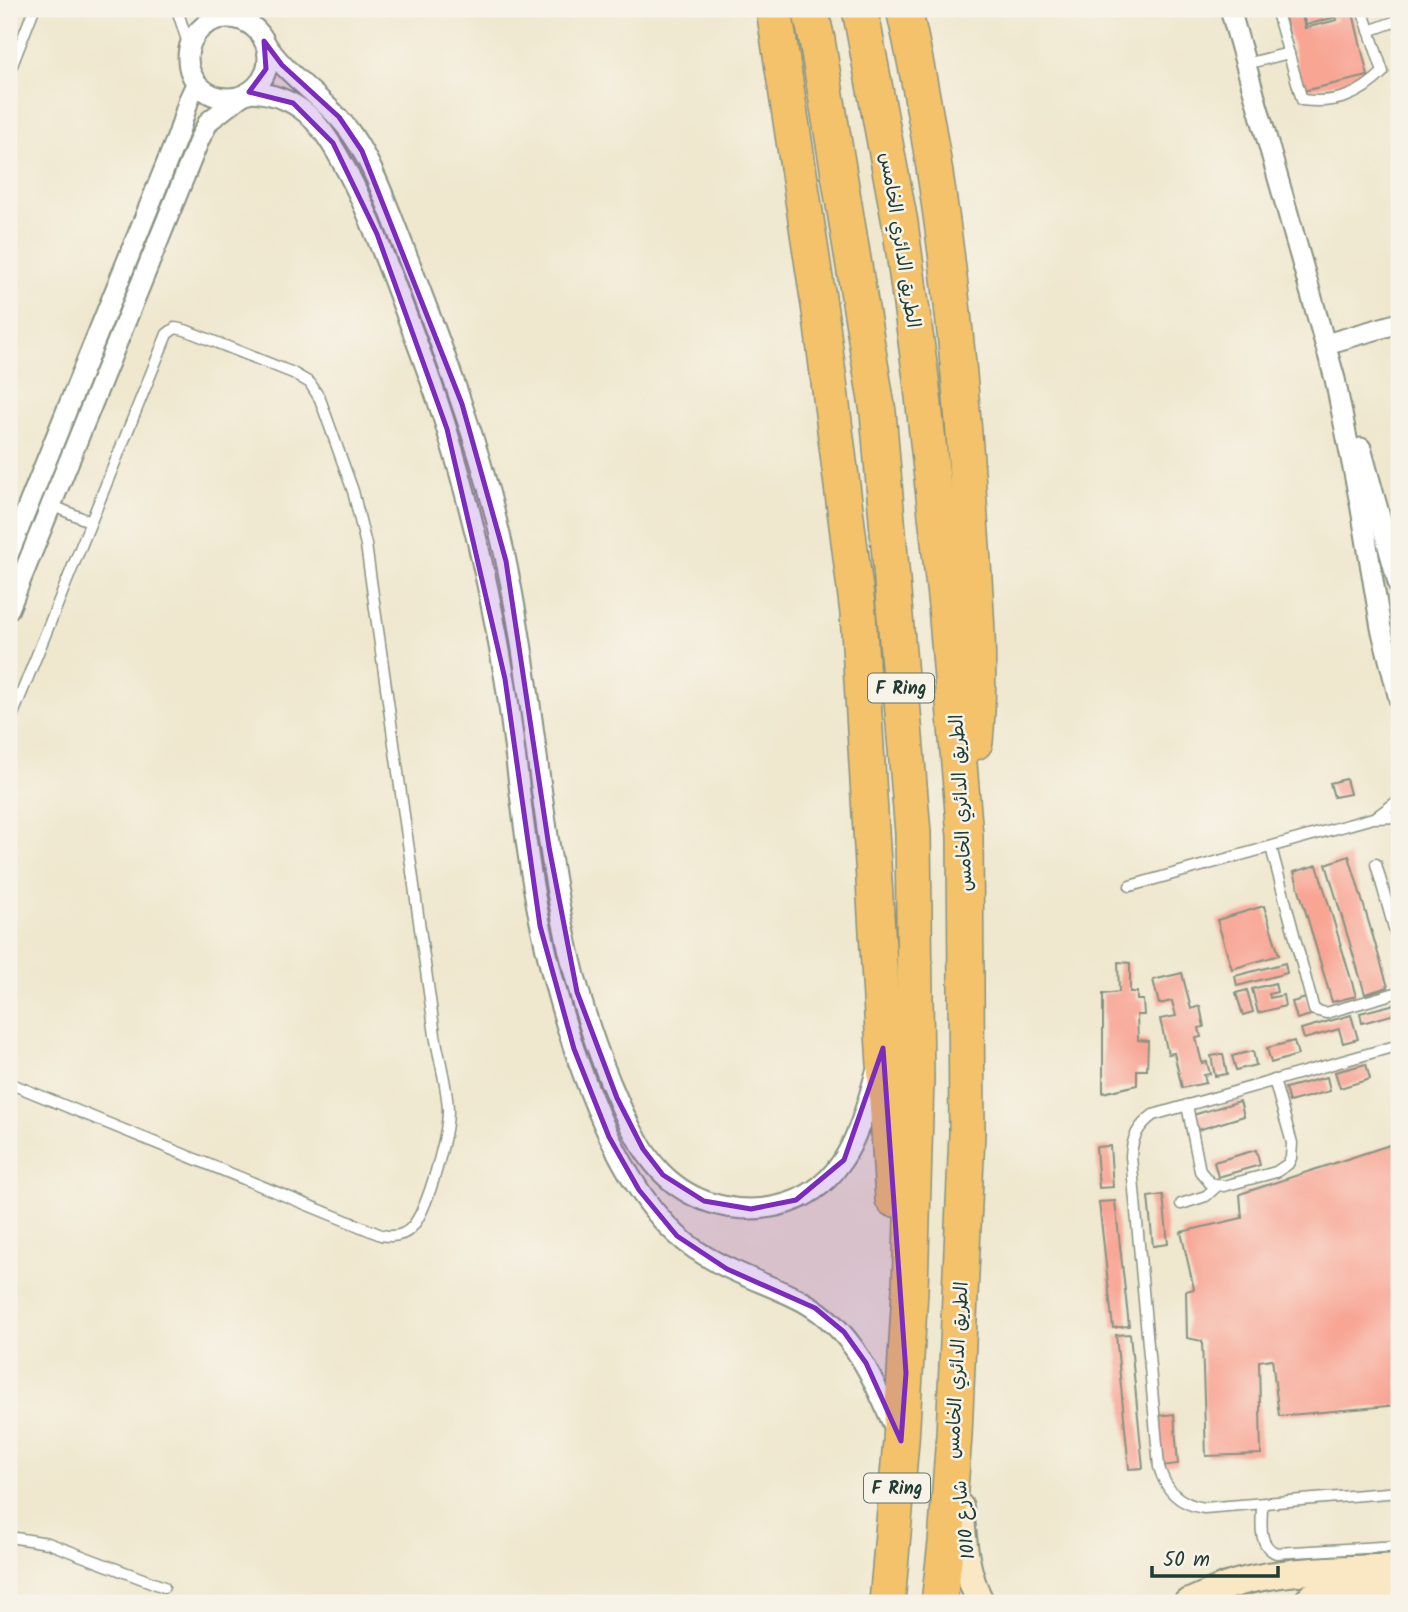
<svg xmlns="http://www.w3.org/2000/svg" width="1408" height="1612" viewBox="0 0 1408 1612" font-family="Kalam,'Playpen Sans Arabic',sans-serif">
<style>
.building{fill:#f8a594}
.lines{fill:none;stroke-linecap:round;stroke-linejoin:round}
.lane-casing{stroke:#879281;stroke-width:13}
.street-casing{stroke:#879281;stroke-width:23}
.secondary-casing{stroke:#879281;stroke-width:30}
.highway-casing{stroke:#879281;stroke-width:38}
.lane{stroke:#fff;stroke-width:10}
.street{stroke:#fff;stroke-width:19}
.secondary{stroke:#fae7c3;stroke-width:26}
.highway{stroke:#f3c26a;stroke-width:35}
.marked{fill:#7b2cbf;fill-opacity:0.2;stroke:#7b2cbf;stroke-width:5;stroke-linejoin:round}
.labels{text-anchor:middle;stroke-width:5;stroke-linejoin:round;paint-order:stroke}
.shield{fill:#f7f3e8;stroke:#60746a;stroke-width:2}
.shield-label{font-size:18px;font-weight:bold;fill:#1f3d34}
.street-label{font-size:19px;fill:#1f3d34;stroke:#f7f3e8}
</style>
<rect width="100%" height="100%" fill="#f7f3e8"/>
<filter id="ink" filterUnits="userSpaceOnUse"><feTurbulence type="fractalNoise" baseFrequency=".0143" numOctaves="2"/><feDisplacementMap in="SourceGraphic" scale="14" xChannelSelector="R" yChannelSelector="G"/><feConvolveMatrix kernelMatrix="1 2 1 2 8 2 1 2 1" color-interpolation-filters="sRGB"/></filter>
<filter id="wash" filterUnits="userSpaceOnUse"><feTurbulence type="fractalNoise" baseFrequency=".00686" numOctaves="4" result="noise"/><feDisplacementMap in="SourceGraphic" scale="28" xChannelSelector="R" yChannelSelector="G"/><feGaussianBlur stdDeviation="1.57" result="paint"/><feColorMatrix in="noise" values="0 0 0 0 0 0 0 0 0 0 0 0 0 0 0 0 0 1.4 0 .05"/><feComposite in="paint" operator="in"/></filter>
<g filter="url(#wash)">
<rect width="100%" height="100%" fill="#efe7ce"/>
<g id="blocks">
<g class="building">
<polygon points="1283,9 1300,9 1305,28 1337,20 1336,17 1306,25 1301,9 1352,9 1368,76 1303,91"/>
<polygon points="1346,779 1350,794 1334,797 1330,783"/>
<polygon points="1349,856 1388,987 1365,994 1326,864"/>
<polygon points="1317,865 1356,996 1332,1002 1294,872"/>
<polygon points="1264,906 1279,955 1232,969 1217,920"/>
<polygon points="1118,962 1130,963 1130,992 1137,992 1137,1000 1143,1000 1144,1015 1137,1015 1138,1040 1148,1041 1147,1070 1137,1070 1137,1085 1103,1093 1103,994 1119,992"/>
<polygon points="1285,963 1287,973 1237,986 1235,976"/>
<polygon points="1182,973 1191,1009 1200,1006 1204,1027 1199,1028 1201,1037 1196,1038 1202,1063 1207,1062 1210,1074 1204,1075 1206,1083 1182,1088 1174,1053 1168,1054 1160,1019 1176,1016 1172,1001 1159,1004 1153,980"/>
<polygon points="1275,983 1277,992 1269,994 1270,998 1283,995 1285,1006 1258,1013 1252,989"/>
<polygon points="1247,990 1253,1012 1243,1015 1236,993"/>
<polygon points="1306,998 1311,1015 1297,1019 1292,1002"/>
<polygon points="1399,1003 1399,1013 1362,1023 1360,1013"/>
<polygon points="1351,1015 1358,1039 1343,1043 1339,1029 1304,1039 1301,1029"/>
<polygon points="1294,1041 1298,1055 1271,1063 1267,1048"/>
<polygon points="1253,1051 1256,1065 1236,1070 1232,1056"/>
<polygon points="1223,1054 1227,1074 1215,1076 1211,1056"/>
<polygon points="1366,1064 1370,1079 1340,1088 1335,1072"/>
<polygon points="1327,1077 1330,1091 1289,1102 1285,1088"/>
<polygon points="1240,1101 1244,1116 1198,1130 1193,1115"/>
<polygon points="1399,1142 1399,1405 1279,1416 1272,1359 1259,1361 1261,1454 1206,1456 1202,1341 1187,1338 1186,1291 1194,1289 1181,1232 1242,1218 1240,1194"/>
<polygon points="1110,1146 1113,1187 1099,1188 1096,1147"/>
<polygon points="1256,1150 1260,1165 1218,1177 1214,1162"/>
<polygon points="1163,1195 1168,1244 1153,1246 1148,1197"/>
<polygon points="1115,1201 1129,1326 1113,1328 1099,1202"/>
<polygon points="1130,1334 1143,1468 1129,1469 1116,1335"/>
<polygon points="1174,1414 1178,1464 1162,1466 1158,1416"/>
</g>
</g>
</g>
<g filter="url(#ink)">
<use href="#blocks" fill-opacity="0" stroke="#879281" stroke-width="2"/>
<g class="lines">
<g class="lane-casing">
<g id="lane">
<polyline points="177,9 189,47"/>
<polyline points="245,9 247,22"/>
<path d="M1276 9 1302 100C1336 104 1359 96 1383 72L1362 9"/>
<polyline points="1369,31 1399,20"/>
<polyline points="1246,64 1289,53"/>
<polyline points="9,73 34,9"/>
<polyline points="51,505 91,522"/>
<path d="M9 724 167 334 175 328 185 330 293 373 310 383 320 399 353 491 366 545 435 1035C439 1059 447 1085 448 1110 448 1134 428 1211 411 1228 403 1237 392 1237 381 1235L9 1083"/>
<polyline points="1376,817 1399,800"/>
<polyline points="1271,847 1314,1010 1326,1013 1399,992"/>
<polyline points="1376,864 1399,946"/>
<polyline points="1130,886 1373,818 1399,817"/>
<path d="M1399 1045 1153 1115C1138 1126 1132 1138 1131 1156L1159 1467C1166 1491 1179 1504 1204 1508L1399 1492"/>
<polyline points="1187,1105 1200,1171 1210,1183 1224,1186 1276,1172 1288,1164 1291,1158 1292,1143 1274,1080"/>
<polyline points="1181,1204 1206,1196 1217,1186"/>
<path d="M1262 1505C1262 1522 1257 1545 1276 1553L1399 1546"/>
<polyline points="9,1537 48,1543 164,1587"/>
</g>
</g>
<g class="street-casing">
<g id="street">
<polyline points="1230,9 1335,379 1360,503 1381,628 1399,699"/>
<circle cx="228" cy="58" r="40"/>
<path d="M264 41C287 78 328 99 353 136 374 167 387 205 401 240 422 295 444 350 462 405 486 473 504 543 516 613 544 770 547 930 609 1079 622 1110 637 1147 661 1172 694 1206 743 1217 788 1203 849 1183 861 1123 877 1069"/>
<path d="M249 92C299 94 321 123 343 164 364 201 377 239 393 279 411 328 431 377 446 427 472 510 491 595 505 680 518 761 523 842 540 922 559 1015 605 1170 677 1235 711 1266 754 1278 794 1297 852 1324 872 1377 896 1431"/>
<polyline points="1326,344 1399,323"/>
<polyline points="1361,448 1399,586"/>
<polyline points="9,553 178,135 189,99 196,84"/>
<polyline points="9,609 200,138 209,121 240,97"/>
</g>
</g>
<g class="secondary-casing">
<g id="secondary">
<path d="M960 1507C963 1540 965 1573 981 1603"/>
<path d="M1187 1603C1200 1598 1213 1591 1227 1586 1282 1568 1343 1570 1399 1567"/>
<polyline points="1306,1603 1311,1597 1322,1593 1399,1585"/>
</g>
</g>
<g class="highway-casing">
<g id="highway">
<polyline points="774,9 821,318 858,613 893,1199"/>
<polyline points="810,9 817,40 878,412 913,833 916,1080 910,1290 901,1441 887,1603"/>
<polyline points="860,9 900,223 921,378 946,606 965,836 967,1134 954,1435 946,1543 939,1603"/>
<path d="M904 9C941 171 958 337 969 503 974 583 982 662 975 742"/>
</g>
</g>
<use href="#lane" class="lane"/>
<use href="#street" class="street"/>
<use href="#secondary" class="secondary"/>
<use href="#highway" class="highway"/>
</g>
</g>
<path class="marked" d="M264 41 282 65 339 117 362 151 462 404 506 561 549 847 577 992 617 1098 643 1149 663 1175 704 1201 751 1209 796 1200 844 1160 883 1048 906 1373 901 1441 866 1363 844 1332 815 1308 727 1269 677 1236 639 1190 609 1137 574 1049 540 926 505 679 447 429 377 234 333 143 293 103 249 92 266 69Z"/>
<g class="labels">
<g class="shield">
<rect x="868" y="673.5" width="66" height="29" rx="5"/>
<rect x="864" y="1473.5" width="66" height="29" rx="5"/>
</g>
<g class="shield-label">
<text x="901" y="694">F Ring</text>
<text x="897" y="1494">F Ring</text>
</g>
<g class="street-label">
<text transform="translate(901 240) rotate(81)" y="7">الطريق الدائري الخامس</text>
<text transform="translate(960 803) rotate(-93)" y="7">الطريق الدائري الخامس</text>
<text transform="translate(956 1370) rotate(-87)" y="7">الطريق الدائري الخامس</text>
<text transform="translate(963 1520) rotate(-97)" y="7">شارع 1010</text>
</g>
</g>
<rect width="1408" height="1612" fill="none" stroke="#f7f3e8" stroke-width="35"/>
<path d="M1152 1566v10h126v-10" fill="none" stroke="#1f3d34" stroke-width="3.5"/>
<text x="1163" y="1566" font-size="21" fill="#1f3d34" stroke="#f7f3e8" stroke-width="5" paint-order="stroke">50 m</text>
</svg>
